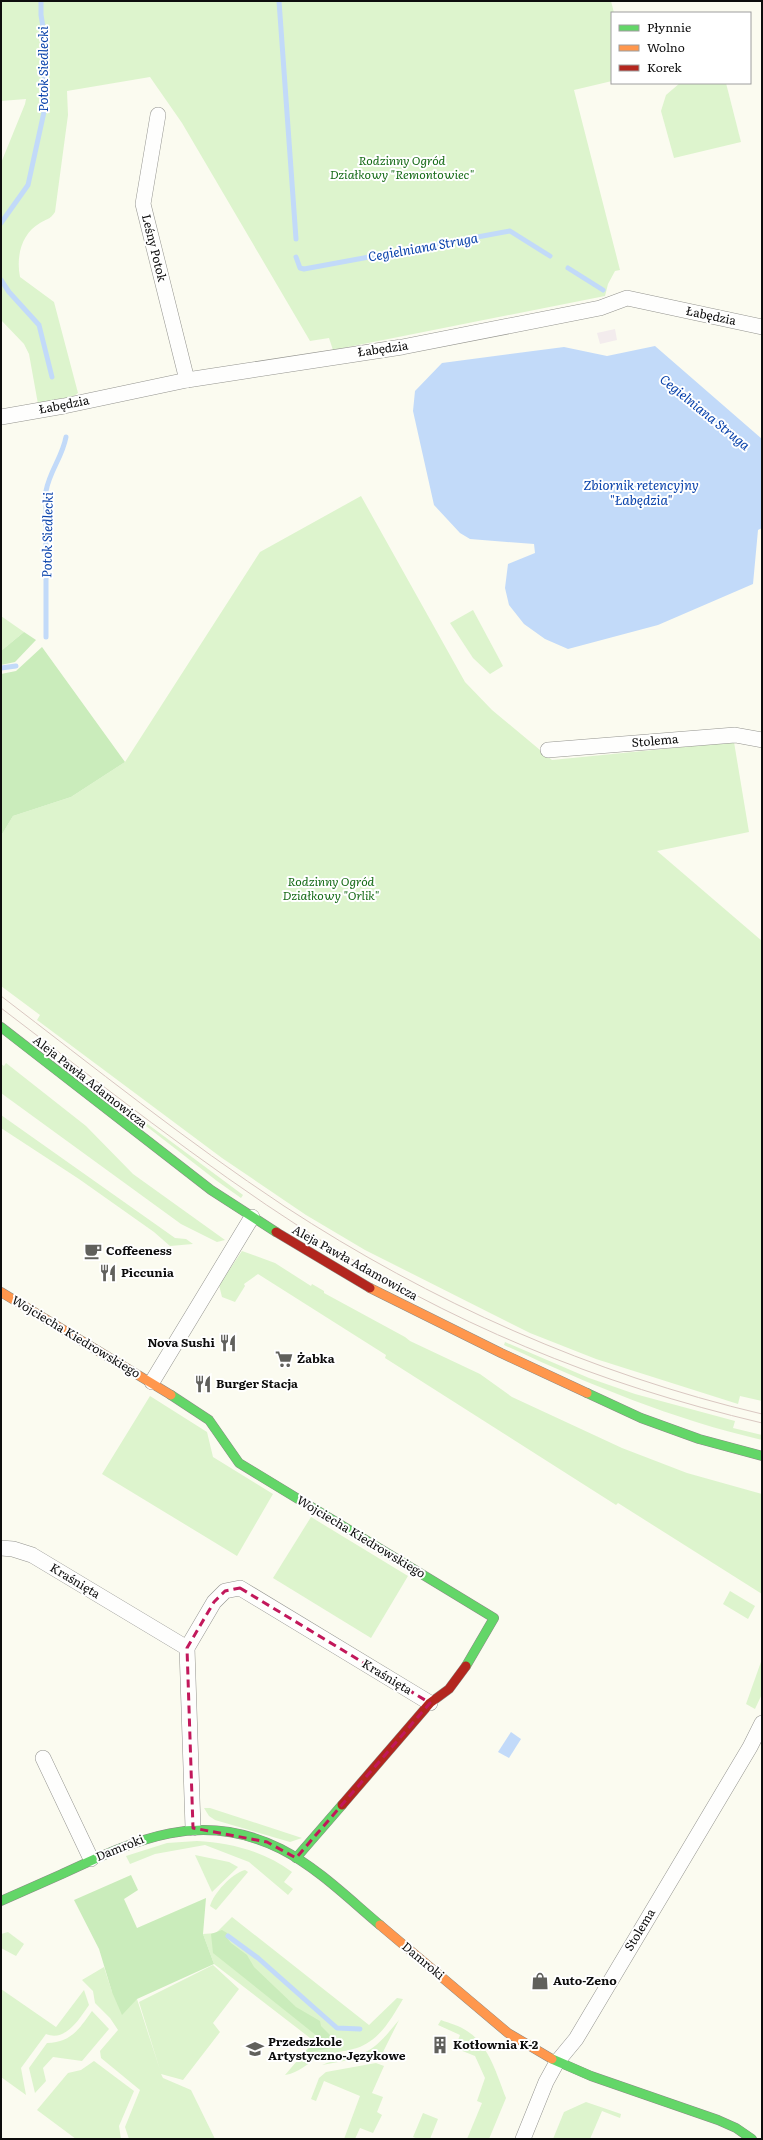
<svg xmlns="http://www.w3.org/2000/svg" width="763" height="2140" viewBox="0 0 763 2140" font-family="Literata,serif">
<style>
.industrial{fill:#f3eced}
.green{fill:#ddf4cd}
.forest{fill:#caecbb}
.water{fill:#c2daf9}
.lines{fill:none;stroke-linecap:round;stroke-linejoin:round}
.stream{stroke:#c2daf9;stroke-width:5}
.street-casing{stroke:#94948f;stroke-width:16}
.fast-casing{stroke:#8b8b86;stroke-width:10}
.slow-casing{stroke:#8b8b86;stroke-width:10}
.jam-casing{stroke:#8b8b86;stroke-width:10}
.street{stroke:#fefefd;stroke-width:15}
.fast{stroke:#63d668;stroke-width:9}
.slow{stroke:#ff974d;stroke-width:9}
.jam{stroke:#b3261e;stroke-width:9}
.tram{stroke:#d9c7c1;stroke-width:1}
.marked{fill:none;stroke:#c2185b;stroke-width:3;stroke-dasharray:8 5;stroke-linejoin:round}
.labels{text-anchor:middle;stroke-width:4;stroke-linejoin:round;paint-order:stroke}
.park-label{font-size:12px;font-style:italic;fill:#166b17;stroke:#fff}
.street-label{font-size:12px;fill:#0d0d0d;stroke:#fff}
.poi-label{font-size:12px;font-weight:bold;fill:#0d0d0d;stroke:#fff;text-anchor:start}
.water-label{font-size:13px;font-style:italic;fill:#0942ab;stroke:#fff}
</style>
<rect width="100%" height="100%" fill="#fbfbf0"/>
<polygon class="industrial" points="615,329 617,340 600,344 597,333"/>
<g class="green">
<path d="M1 1H611L614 13H612V81L574 90 620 270 615 271 608 284 605 296 333 350 329 338 310 341 182 123 150 77 67 91 68 115 55 212C50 220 46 219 40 223 21 234 16 257 20 277L54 302 78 393 71 398 38 404 29 354 24 344 1 320V163L25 104 26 99 1 101Z"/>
<polygon points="726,83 741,142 674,158 661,111 666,95 680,83"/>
<polygon points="361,496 465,682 492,710 552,760 734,742 749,832 657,851 762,941 762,1401 740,1396 738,1404 596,1359 530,1333 365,1250 306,1215 222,1158 37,1020 40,1015 1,986 1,836 13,816 71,797 125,762 260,552"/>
<polygon points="473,610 503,666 490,674 473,658 450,623"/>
<polygon points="1,616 24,632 1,651"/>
<polygon points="52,1053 243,1195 241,1198 217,1181"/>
<polygon points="6,1063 86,1126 133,1174 225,1240 217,1242 181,1224 1,1093 1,1064 4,1066"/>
<polygon points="1,1115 175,1238 186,1239 193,1244 170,1246 154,1232 79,1179 1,1128"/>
<polygon points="242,1251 275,1263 311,1286 312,1284 324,1291 324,1293 405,1337 410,1341 480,1374 512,1397 622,1448 687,1473 762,1494 762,1594 618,1503 616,1505 385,1358 386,1355 258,1274 244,1284 245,1286 235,1302 222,1297 219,1285"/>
<path d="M505 1342 589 1378 635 1394 735 1421 733 1428 762 1435V1440C671 1419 588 1384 504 1345Z"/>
<polygon points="150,1396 207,1432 213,1457 273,1494 237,1556 102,1474"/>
<polygon points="311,1517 408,1576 371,1638 273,1578"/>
<polygon points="730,1591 755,1606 748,1619 723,1604"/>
<polygon points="762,1659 762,1694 755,1709 746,1704"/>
<polygon points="204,1808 210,1808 302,1838 290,1842 215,1820 209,1816"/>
<path d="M197 1841C231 1843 264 1851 292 1872L284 1882 293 1889 288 1895 249 1862 205 1845 155 1854 130 1864 126 1856 167 1843Z"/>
<polygon points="195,1855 229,1862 238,1867 212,1892"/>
<path d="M245 1870 248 1872 216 1910 210 1906C213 1894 232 1873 245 1870Z"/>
<path d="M232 1917 369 2025 397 1998 403 1999C391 2019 380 2040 357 2048 344 2052 330 2052 318 2058 306 2064 299 2073 285 2075L314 2041 214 1964 203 1934 216 1933Z"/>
<polygon points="8,1932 24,1944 16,1956 1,1948 1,1934"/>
<polygon points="213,1965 239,1989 213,2023 220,2032 183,2080 161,2074 163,2078 191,2090 215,2139 129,2139 125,2127 140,2090 101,2058 100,2051 118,2030 110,2018 95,2003 93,1991 82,1980 104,1967 112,1992 137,1999 160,2070 139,2002"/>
<path d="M1 1989 56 2027 84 1990 89 2005C79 2019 66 2042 46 2034L21 2068 26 2095 1 2077Z"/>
<path d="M92 2011 109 2029 82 2061 53 2057 43 2068 46 2081 35 2093 29 2068 47 2043C72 2042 79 2029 92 2011Z"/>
<path d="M399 2020 382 2054 322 2065C335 2059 349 2059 362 2054 379 2046 388 2033 399 2020Z"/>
<path d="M441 2020C449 2023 460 2026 467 2031 489 2045 497 2075 506 2098L489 2139H467L482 2103 477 2101 485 2078 475 2056 455 2048 460 2035 438 2025Z"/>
<polygon points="94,2061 134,2091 119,2126 121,2139 76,2139 37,2110 68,2073 81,2070"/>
<polygon points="376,2063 384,2066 372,2093 383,2097 377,2112 382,2115 373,2133 360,2128 355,2139 344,2139 360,2096 324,2081 316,2101 311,2099 319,2078 326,2072"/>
<polygon points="586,2102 621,2114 620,2118 602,2111 590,2139 553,2139 564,2112"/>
<polygon points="423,2113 438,2119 430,2139 418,2139 413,2137"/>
</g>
<g class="forest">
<polygon points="24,632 36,640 15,662 1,665 1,651"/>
<polygon points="42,647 125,762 71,797 13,816 1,836 1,674 16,671"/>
<polygon points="131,1875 138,1890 124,1899 137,1928 206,1898 203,1934 214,1964 137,1999 122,2015 112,1992 99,1949 74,1900"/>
<polygon points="222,1930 227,1933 227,1938 231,1943 247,1955 254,1967 296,2007 320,2021 321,2026 337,2042 331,2048 304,2053 314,2044 317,2036 213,1953 211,1934"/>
</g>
<g class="water">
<polygon points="655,346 762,439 762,528 758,530 753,584 658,625 568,649 545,639 524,624 509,605 505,588 508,564 535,553 534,544 470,539 460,533 434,505 413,411 415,391 442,363 564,347 607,356"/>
<polygon points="511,1732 521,1739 509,1758 498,1752"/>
</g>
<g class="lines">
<g class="stream">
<polyline points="279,1 296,239"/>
<polyline points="1,223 28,185 44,112 45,39 41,15 41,1"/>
<polyline points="296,257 300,268 304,269 510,231 550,256"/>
<polyline points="568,268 603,290"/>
<polyline points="1,280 9,292 39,325 52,377"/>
<path d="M46 637V491C50 470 62 458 66 437"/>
<polyline points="1,668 16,666"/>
<polyline points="228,1936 258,1958 337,2028 360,2029"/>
</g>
<g class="street-casing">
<g id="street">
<polyline points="158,115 143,204 187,380"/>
<polyline points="1,417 64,406 187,380 402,347 600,308 627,298 762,327"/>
<polyline points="548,750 735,735 762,740"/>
<polyline points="152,1382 252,1217"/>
<polyline points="1,1548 13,1549 32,1555 187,1648"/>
<polyline points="43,1758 91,1859"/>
<polyline points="193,1828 187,1648 214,1602 225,1591 240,1588 430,1703"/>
<polyline points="523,2139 546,2082 557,2062 576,2039 750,1747 762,1723"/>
</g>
</g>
<g class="fast-casing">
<g id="fast">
<polyline points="1,1027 211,1190 276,1232"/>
<polyline points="587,1393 641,1418 699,1439 762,1456"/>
<polyline points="171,1395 209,1420 239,1463 494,1618 466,1666"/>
<polyline points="296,1858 342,1805"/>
<path d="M1 1901C21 1892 42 1883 62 1874 137 1839 201 1809 281 1849 318 1868 349 1899 380 1925"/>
<polyline points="552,2059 591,2076 718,2120 736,2128 752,2139"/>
</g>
</g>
<g class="slow-casing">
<g id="slow">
<polyline points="370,1288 501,1353 587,1393"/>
<polyline points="1,1292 171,1395"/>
<polyline points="380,1925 508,2033 552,2059"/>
</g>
</g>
<g class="jam-casing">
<g id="jam">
<polyline points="276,1232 370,1288"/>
<polyline points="342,1805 430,1703 449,1689 466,1666"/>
</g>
</g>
<use href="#street" class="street"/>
<use href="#fast" class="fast"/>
<use href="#slow" class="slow"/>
<use href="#jam" class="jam"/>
<g class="tram">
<path d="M1 996C94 1067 186 1141 284 1206 431 1302 591 1374 762 1414"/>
<path d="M1 1008C101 1084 200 1163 306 1231 449 1323 597 1384 762 1423"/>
</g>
</g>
<path class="marked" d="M240 1588 430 1703 296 1858 267 1842 193 1828 187 1648 214 1602 225 1591Z"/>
<defs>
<g id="cafe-bare" transform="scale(1.38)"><path d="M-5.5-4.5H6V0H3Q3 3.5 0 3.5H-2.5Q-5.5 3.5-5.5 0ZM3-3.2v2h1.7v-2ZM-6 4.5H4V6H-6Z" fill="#60605c" stroke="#fff" stroke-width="2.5" paint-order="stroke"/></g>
<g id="restaurant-bare" transform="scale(1.38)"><path d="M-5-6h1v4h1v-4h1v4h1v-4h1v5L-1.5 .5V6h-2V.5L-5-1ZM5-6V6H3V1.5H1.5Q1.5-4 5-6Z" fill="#60605c" stroke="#fff" stroke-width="2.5" paint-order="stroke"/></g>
<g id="supermarket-bare" transform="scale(1.38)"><path d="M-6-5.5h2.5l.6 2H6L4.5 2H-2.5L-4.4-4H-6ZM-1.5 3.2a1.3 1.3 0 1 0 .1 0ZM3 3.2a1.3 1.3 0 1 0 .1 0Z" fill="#60605c" stroke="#fff" stroke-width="2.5" paint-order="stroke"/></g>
<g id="shop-bare" transform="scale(1.38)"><path d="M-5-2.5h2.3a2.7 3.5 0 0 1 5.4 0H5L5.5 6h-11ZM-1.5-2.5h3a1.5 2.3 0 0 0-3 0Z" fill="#60605c" stroke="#fff" stroke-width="2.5" paint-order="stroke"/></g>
<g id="building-bare" transform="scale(1.38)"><path d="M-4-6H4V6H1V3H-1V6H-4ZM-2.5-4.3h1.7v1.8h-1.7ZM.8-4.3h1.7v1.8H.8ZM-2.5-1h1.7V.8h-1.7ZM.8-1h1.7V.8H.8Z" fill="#60605c" stroke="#fff" stroke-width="2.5" paint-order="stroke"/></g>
<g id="school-bare" transform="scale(1.38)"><path d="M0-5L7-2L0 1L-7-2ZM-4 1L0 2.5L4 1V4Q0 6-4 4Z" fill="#60605c" stroke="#fff" stroke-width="2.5" paint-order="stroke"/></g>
</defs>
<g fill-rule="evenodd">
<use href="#cafe-bare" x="93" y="1251"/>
<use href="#restaurant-bare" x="108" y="1273"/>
<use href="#restaurant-bare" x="228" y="1343"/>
<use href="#supermarket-bare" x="284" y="1359"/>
<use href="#restaurant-bare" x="203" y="1384"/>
<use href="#shop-bare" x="540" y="1981"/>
<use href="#building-bare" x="440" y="2045"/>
<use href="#school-bare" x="255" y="2049"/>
</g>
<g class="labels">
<g class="park-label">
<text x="402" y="165">Rodzinny Ogród<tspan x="402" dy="14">Działkowy "Remontowiec"</tspan></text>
<text x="331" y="886">Rodzinny Ogród<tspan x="331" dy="14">Działkowy "Orlik"</tspan></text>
</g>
<g class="street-label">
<text transform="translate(154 248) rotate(76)" y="4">Leśny Potok</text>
<text transform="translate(711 316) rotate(12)" y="4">Łabędzia</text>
<text transform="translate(383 349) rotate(-8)" y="4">Łabędzia</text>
<text transform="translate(64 405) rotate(-11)" y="4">Łabędzia</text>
<text transform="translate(655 741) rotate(-5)" y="4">Stolema</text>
<text transform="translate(90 1082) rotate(38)" y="4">Aleja Pawła Adamowicza</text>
<text transform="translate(355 1263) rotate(29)" y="4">Aleja Pawła Adamowicza</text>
<text transform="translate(76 1337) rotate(31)" y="4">Wojciecha Kiedrowskiego</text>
<text transform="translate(361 1537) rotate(31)" y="4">Wojciecha Kiedrowskiego</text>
<text transform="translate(75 1581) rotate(31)" y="4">Kraśnięta</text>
<text transform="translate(387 1677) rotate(31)" y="4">Kraśnięta</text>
<text transform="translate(120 1848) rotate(-22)" y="4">Damroki</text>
<text transform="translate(640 1930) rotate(-59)" y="4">Stolema</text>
<text transform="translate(423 1961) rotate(40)" y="4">Damroki</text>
</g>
<g class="poi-label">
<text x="106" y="1255">Coffeeness</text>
<text x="121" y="1277">Piccunia</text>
<text x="215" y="1347" text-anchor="end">Nova Sushi</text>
<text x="297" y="1363">Żabka</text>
<text x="216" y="1388">Burger Stacja</text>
<text x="553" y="1985">Auto-Zeno</text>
<text x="268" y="2046">Przedszkole<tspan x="268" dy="14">Artystyczno-Językowe</tspan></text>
<text x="453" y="2049">Kotłownia K-2</text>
</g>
<g class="water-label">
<text transform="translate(43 69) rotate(-90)" y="5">Potok Siedlecki</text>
<text transform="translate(423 247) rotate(-10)" y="5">Cegielniana Struga</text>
<text transform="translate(705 412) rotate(39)" y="5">Cegielniana Struga</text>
<text x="641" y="490">Zbiornik retencyjny<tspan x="641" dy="15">"Łabędzia"</tspan></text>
<text transform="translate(47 535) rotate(-89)" y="5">Potok Siedlecki</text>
</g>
</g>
<rect width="763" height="2140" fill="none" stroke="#0d0d0d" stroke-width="4"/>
<rect x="611" y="12" width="140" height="72" fill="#ffffff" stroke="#9e9e9e"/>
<rect x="619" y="25" width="20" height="6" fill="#63d668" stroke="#9e9e9e"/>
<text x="647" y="32" font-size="12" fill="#0d0d0d">Płynnie</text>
<rect x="619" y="45" width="20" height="6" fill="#ff974d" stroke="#9e9e9e"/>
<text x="647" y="52" font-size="12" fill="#0d0d0d">Wolno</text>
<rect x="619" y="65" width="20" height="6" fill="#b3261e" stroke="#9e9e9e"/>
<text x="647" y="72" font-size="12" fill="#0d0d0d">Korek</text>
</svg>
